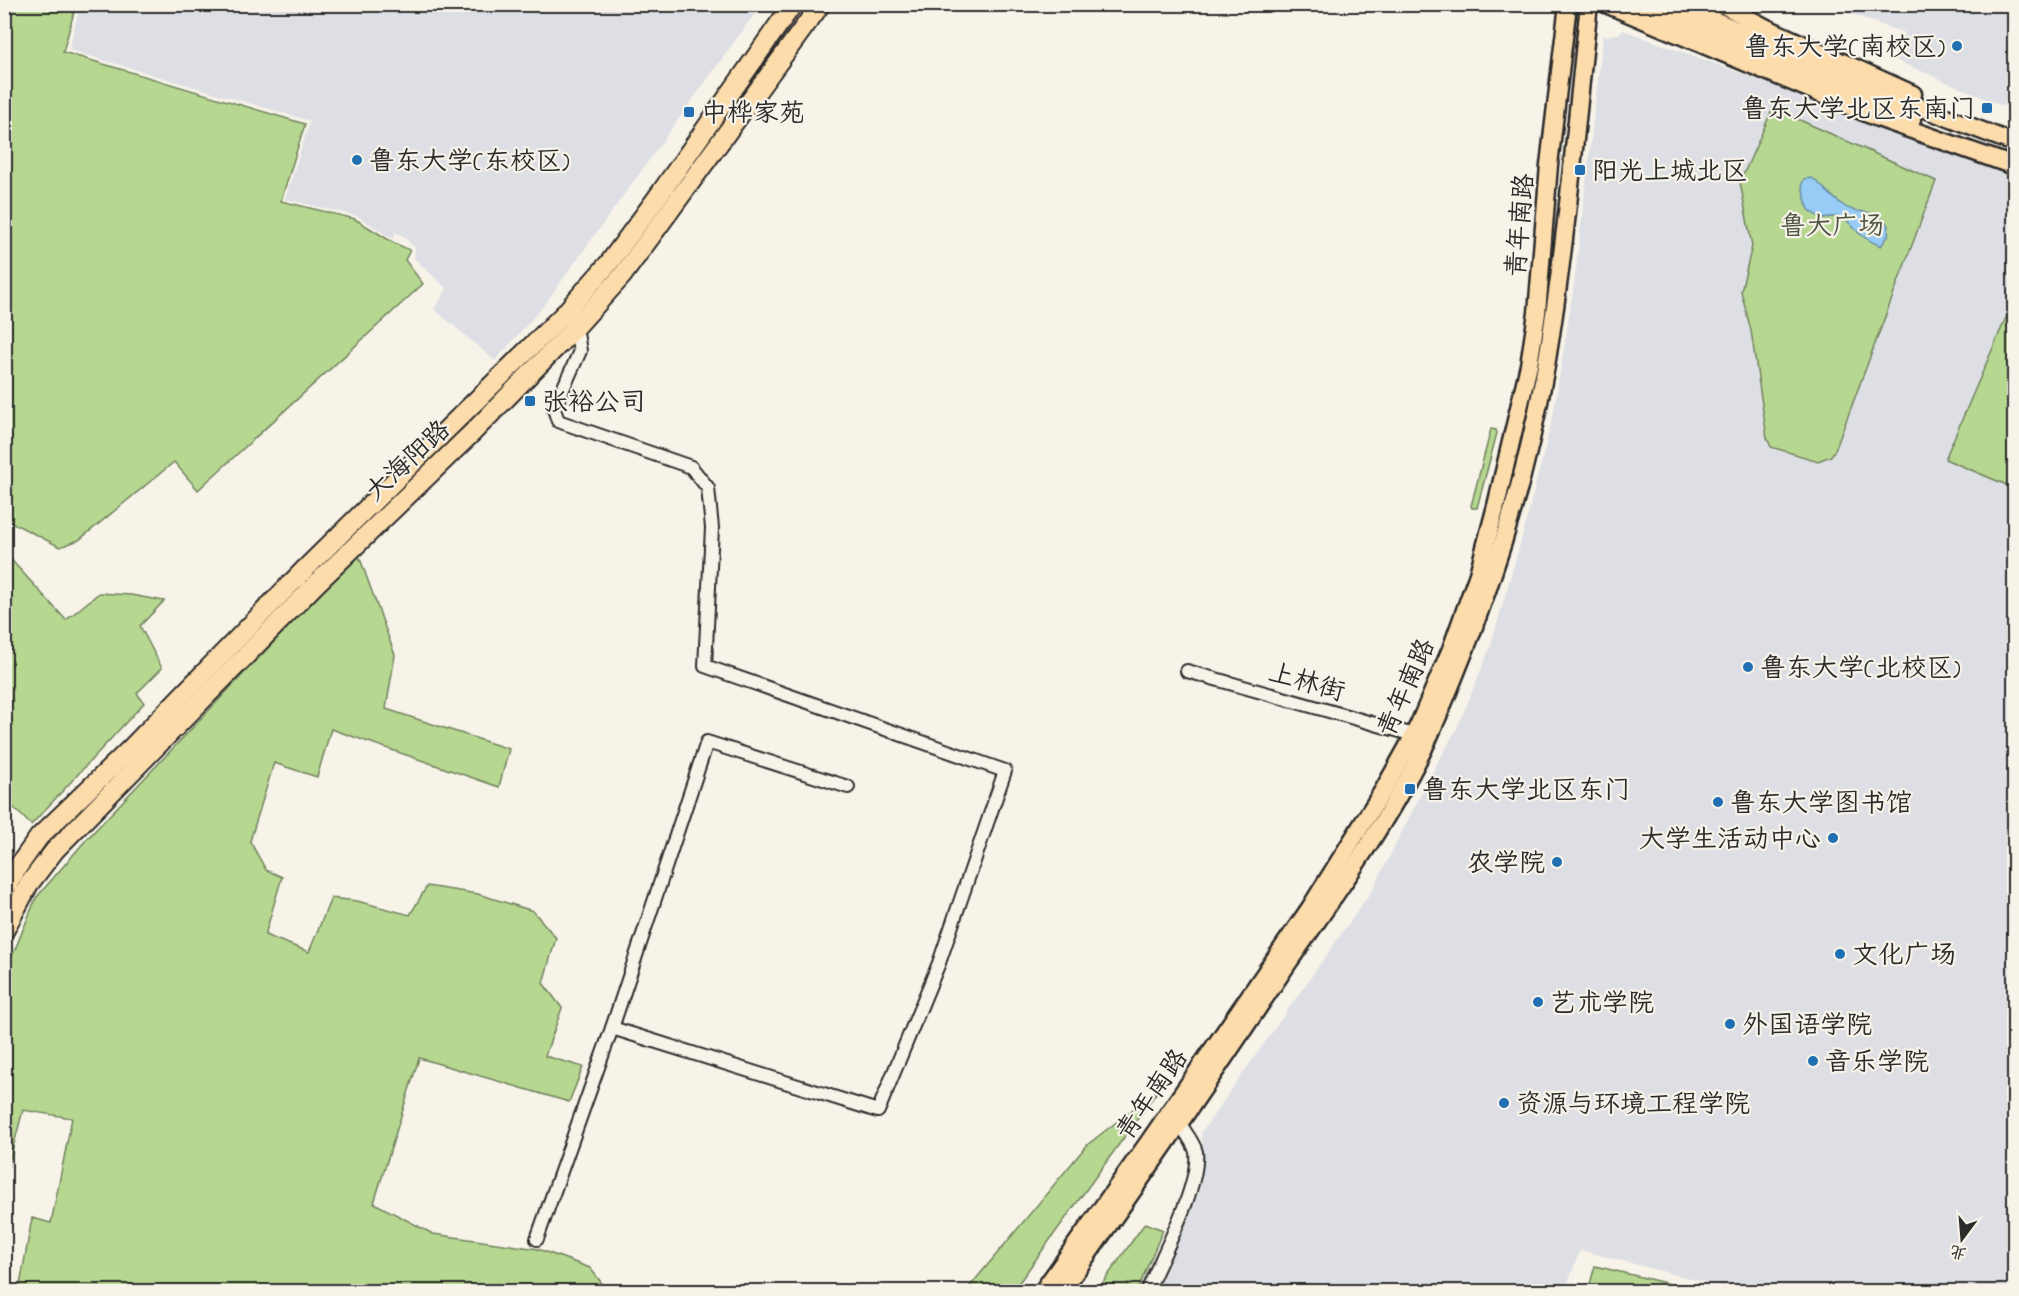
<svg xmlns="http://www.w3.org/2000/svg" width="2019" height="1296" viewBox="0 0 2019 1296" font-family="'Indie Flower','LXGW WenKai TC',sans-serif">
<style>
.built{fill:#dedfe5}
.green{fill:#b6d790;stroke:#70815e;stroke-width:1.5}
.water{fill:#96ccf5;stroke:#6b8ca4;stroke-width:1.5}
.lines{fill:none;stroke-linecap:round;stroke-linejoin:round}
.minor-casing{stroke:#2b2b2b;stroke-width:16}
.major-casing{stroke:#2b2b2b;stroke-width:21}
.highway-casing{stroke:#2b2b2b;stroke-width:22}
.minor{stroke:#f7f3e8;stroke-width:12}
.major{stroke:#fddcac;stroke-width:16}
.highway{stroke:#fddcac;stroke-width:18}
.poi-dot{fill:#1f6fb2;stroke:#f7f3e8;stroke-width:2}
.labels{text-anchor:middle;stroke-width:4.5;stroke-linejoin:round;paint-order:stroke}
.poi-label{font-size:26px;fill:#2b2b2b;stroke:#f7f3e8;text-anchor:start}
.street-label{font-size:26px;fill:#2b2b2b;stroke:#f7f3e8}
.park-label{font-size:26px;fill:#4e5644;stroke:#f7f3e8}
</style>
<rect width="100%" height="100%" fill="#f7f3e8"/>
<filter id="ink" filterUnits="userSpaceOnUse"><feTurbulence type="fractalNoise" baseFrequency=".0167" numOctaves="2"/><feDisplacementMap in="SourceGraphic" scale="12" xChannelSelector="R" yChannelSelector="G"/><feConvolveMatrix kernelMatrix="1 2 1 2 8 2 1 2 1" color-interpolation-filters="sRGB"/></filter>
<g filter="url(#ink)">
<g class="built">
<polygon points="80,5 80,4 761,5 545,304 495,361 434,309 447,289 414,258 415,248 404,237 396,232 393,239 357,216 285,199 310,121 69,50"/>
<polygon points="1826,5 2014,5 2014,111 1893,59 1904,33"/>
<polygon points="1623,30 1950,150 2014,179 2014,1291 1738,1291 1580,1250 1565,1291 1157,1292 1183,1223 1199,1192 1204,1161 1201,1133 1373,889 1428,780 1457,728 1490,648 1524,530 1553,416 1574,285 1603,36 1618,34"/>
</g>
<g class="green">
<polygon points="5,4 76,5 63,52 305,124 281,201 355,219 394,243 410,250 405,260 423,284 198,490 174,462 79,540 60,547 5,519"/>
<polygon points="1773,108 1936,181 1836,448 1831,456 1818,461 1771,447 1767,438 1751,331 1741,291 1752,246 1740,182"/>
<polygon points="2014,299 2014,488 1945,459"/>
<polygon points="1491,429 1496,430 1497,433 1477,508 1472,508 1471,506"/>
<polygon points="4,552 66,620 99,593 131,595 164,601 140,626 162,668 137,693 144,703 31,825 12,806 5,766"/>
<polygon points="358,553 395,655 386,709 509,749 499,787 331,729 317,777 274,763 250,841 266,870 282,877 265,935 309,952 331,898 357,901 410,915 427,886 478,894 533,911 556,938 543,983 562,1008 545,1056 583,1067 569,1102 419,1058 374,1203 433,1234 538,1249 590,1268 608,1291 19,1291 32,1218 51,1223 72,1118 23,1110 5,1178 5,974 36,898 86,840"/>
<polygon points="1159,1089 1013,1291 966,1291 1087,1145"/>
<polygon points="1145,1223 1163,1230 1137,1291 1097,1291"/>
<polygon points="1595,1266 1666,1283 1693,1291 1588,1291"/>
</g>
<path class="water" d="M1812 178C1823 186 1832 198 1844 206 1861 217 1873 205 1889 226L1888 236 1881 246C1874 243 1866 239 1860 234 1845 221 1848 212 1824 219 1808 212 1807 209 1804 193 1802 186 1801 185 1804 179Z"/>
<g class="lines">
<g class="minor-casing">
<g id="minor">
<polyline points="573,324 576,327 580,351 554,409 558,421 691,467 708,488 712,528 705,666 1005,771 939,963 878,1111 612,1028"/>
<polyline points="1187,671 1414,735"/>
<polyline points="537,1239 612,1028 707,742 848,787"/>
<path d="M1147 1292C1161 1257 1200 1187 1196 1152 1194 1143 1185 1132 1180 1124"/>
</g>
</g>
<g class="major-casing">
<g id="major">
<polyline points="1606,4 1878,118 2014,166"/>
<polyline points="1645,4 1912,119"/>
<polyline points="1677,4 1886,94 2014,143"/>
<polyline points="1721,4 1767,28 1913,94"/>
<polyline points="1042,1292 1148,1143 1310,908 1384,789 1407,748 1419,724 1451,649 1478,574 1496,506 1529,365 1537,313 1549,165 1568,4"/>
<path d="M1061 1292C1139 1183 1214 1074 1288 963 1335 895 1385 826 1422 752 1433 729 1443 704 1453 680 1495 579 1527 473 1546 366 1566 246 1576 125 1589 4"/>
</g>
</g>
<g class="highway-casing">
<g id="highway">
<polyline points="4,892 17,868 39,837 129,750 305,569 564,314 609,263 659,195 793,4"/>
<polyline points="4,931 29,884 55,850 317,583 473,432 576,327 622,276 821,4"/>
</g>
</g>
<use href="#minor" class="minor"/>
<use href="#major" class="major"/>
<use href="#highway" class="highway"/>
</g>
</g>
<g class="poi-dot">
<circle cx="1957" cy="46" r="6"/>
<rect x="1981" y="102" width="12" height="12" rx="3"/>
<rect x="683" y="106" width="12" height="12" rx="3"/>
<circle cx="357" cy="160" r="6"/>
<rect x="1574" y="164" width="12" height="12" rx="3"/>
<rect x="524" y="395" width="12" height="12" rx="3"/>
<circle cx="1748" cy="667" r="6"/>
<rect x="1404" y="783" width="12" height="12" rx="3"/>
<circle cx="1718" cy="802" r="6"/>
<circle cx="1833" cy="838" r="6"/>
<circle cx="1557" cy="862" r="6"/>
<circle cx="1840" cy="954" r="6"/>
<circle cx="1538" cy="1002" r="6"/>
<circle cx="1730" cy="1024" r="6"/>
<circle cx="1813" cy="1061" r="6"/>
<circle cx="1504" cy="1103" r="6"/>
</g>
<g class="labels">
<g class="poi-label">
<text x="1945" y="55" text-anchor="end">鲁东大学(南校区)</text>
<text x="1975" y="117" text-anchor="end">鲁东大学北区东南门</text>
<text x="701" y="121">中桦家苑</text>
<text x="369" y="169">鲁东大学(东校区)</text>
<text x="1592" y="179">阳光上城北区</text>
<text x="542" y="410">张裕公司</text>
<text x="1760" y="676">鲁东大学(北校区)</text>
<text x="1422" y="798">鲁东大学北区东门</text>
<text x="1730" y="811">鲁东大学图书馆</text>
<text x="1821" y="847" text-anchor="end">大学生活动中心</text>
<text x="1545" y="871" text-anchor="end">农学院</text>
<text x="1852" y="963">文化广场</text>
<text x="1550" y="1011">艺术学院</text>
<text x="1742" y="1033">外国语学院</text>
<text x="1825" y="1070">音乐学院</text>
<text x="1516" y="1112">资源与环境工程学院</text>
</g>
<g class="street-label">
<text transform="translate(1519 225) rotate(-85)" y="9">青年南路</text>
<text transform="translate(407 460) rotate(-43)" y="9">大海阳路</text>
<text transform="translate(1307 681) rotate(16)" y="9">上林街</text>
<text transform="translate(1405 687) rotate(-66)" y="9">青年南路</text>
<text transform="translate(1151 1094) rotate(-55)" y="9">青年南路</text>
</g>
<g class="park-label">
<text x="1832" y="234">鲁大广场</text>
</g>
</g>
<rect width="2019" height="1296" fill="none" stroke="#f7f3e8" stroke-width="24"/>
<rect x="12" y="12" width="1995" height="1272" fill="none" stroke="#2b2b2b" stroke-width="2" filter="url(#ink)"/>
<g transform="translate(1962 1239) rotate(196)" stroke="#f7f3e8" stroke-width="4.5" paint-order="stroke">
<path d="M0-4.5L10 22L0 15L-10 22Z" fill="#2b2b2b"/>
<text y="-9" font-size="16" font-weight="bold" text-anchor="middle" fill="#2b2b2b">北</text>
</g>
</svg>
